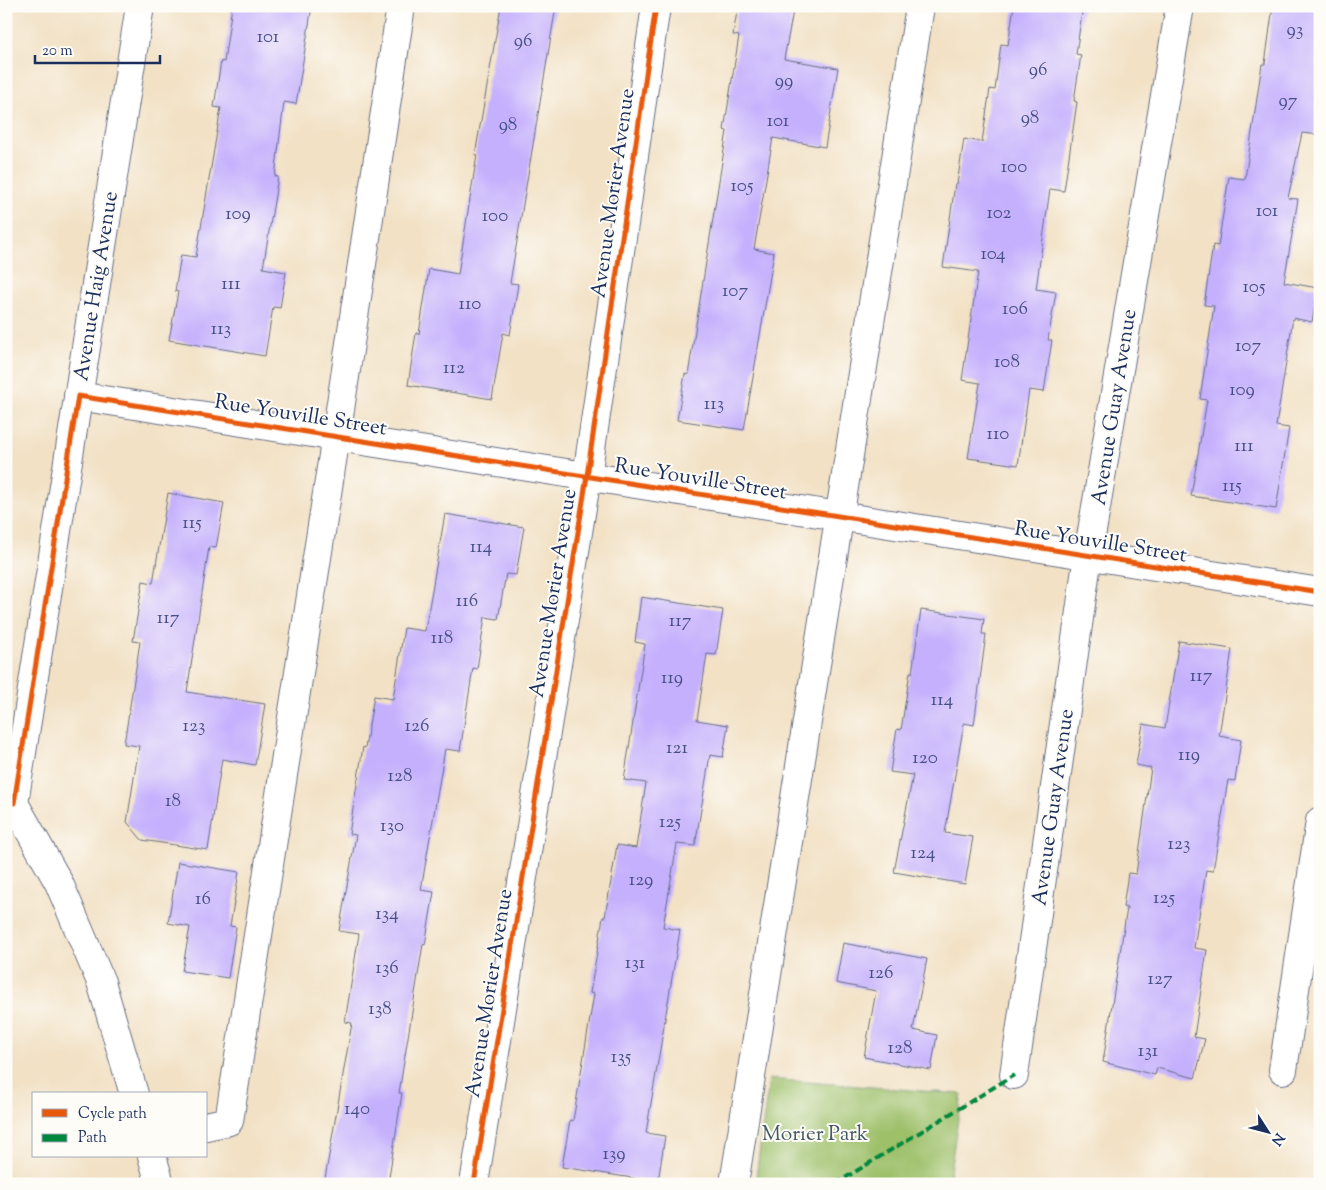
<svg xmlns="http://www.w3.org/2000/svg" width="1326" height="1190" viewBox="0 0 1326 1190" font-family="'Sorts Mill Goudy',serif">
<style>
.green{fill:#9dc069;stroke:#5c7864}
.building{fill:#c5b0fd}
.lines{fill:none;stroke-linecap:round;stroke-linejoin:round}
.minor-casing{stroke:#666d82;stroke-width:30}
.minor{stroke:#fff;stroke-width:28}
.quiet{stroke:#00873e;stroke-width:4;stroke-dasharray:8 4;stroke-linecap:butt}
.cycleway-casing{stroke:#fdfcf7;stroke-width:8}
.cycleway{stroke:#e8590c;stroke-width:5}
.labels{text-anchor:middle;stroke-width:4;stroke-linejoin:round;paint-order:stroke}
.number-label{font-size:19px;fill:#464f86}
.street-label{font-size:21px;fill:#1b2f5e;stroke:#fdfcf7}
.park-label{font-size:21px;fill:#425a61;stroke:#fdfcf7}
</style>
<rect width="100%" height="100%" fill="#fdfcf7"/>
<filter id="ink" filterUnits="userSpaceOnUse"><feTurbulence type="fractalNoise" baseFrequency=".02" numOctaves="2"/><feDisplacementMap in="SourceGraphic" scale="10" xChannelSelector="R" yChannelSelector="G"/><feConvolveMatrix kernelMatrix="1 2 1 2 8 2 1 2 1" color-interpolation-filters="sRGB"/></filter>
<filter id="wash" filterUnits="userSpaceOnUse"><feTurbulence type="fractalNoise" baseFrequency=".0096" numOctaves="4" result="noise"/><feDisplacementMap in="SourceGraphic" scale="20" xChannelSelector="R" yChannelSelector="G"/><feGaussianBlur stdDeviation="1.12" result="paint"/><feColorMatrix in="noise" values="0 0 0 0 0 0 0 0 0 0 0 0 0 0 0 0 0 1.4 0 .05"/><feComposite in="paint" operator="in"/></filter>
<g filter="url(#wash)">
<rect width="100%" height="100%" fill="#f2e1c5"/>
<polygon class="green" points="769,1079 962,1094 948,1184 755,1184"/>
<g id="blocks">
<g class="building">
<polygon points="232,6 312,6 296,104 284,102 275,176 278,177 263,268 286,272 280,308 273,307 265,356 169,340 178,292 175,291 181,255 196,257 221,108 214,107 221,61 224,62"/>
<polygon points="501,6 556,6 510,283 518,284 510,335 503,333 492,399 408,385 416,333 419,334 429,269 458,274 477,155 475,155"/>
<polygon points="738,6 794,6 784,59 838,68 825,147 773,138 754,249 774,253 744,430 677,420 685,374 688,375 727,131 724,130 739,36 733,35"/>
<polygon points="1014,6 1083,6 1076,54 1081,55 1074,101 1077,102 1064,191 1050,189 1036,289 1056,292 1048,340 1052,340 1044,392 1029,390 1018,465 968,458 980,383 962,380 978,272 943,267 955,184 957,184 964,139 982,142 990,89 995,90 1001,44 1008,45"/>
<polygon points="1273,6 1320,6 1320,135 1302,133 1288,198 1298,199 1284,282 1318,288 1312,322 1293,318 1276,426 1289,428 1276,509 1191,496 1207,400 1200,399 1214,306 1204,305 1213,245 1218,246 1229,177 1245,179 1262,64 1265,64"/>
<polygon points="168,493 224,503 216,548 209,547 187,692 265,704 255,765 222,759 208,850 142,840 127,822 139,746 124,744 140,642 133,641 143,581 153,583"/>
<polygon points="445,514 524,527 516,575 506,574 498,619 485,617 477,669 473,668 460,751 445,749 421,890 434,892 425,945 423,944 399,1093 402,1093 388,1184 324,1184 352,1023 345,1022 359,934 339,931 356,835 349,834 363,747 365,748 374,696 393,699 404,628 425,631"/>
<polygon points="641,597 723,610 716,655 707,654 697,720 728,725 723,757 710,755 695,846 677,844 663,927 680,930 646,1133 665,1136 658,1182 562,1167 570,1120 573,1121 594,994 590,993 603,917 605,917 617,845 636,848 646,783 624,780 645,644 635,642"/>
<polygon points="921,610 984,619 982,634 986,634 974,725 964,723 945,833 973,837 965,884 894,872 913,775 890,772 897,729 901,730 910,672 912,673"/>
<polygon points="1179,641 1232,649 1219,736 1241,740 1235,781 1228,780 1213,871 1206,870 1194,948 1207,950 1194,1037 1205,1039 1195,1078 1157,1068 1155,1075 1103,1062 1127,908 1123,907 1128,873 1136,874 1151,768 1136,765 1143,724 1165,728"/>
<polygon points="178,862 239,872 230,926 236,927 228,978 182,971 190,927 168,923"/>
<polygon points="843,943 927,959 913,1030 937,1035 931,1070 864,1057 876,991 836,983"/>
</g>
</g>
</g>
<g filter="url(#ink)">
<use href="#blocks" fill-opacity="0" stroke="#666d82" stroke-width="1"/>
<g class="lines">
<g class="minor-casing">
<g id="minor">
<polyline points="78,396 1320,592"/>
<polyline points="6,796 14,803 59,883 101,982 134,1094"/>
<polyline points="14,803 140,6"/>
<polyline points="1283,1070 1320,821"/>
<polyline points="1014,1075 1088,555 1180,6"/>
<polyline points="206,1126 229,1121 336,436 401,6"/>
<polyline points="152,1156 160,1184"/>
<polyline points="474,1184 587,476 656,6"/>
<polyline points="734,1184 920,6"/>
</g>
</g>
<use href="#minor" class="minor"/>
<polyline class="quiet" points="835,1184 1014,1075"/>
<g class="cycleway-casing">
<g id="cycleway">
<polyline points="14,803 78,396 1320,592"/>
<polyline points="474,1184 587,476 656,6"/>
</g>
</g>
<use href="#cycleway" class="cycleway"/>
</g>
</g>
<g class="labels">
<g class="number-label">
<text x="1295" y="35">93</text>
<text x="268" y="42">101</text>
<text x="523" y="46">96</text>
<text x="1038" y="75">96</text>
<text x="784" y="86">99</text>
<text x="1288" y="106">97</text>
<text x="1030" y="123">98</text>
<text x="778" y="126">101</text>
<text x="508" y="130">98</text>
<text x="1014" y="172">100</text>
<text x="742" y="191">105</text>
<text x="1267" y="216">101</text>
<text x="999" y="218">102</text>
<text x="238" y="219">109</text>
<text x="495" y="221">100</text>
<text x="993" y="259">104</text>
<text x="231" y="289">111</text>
<text x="1254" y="292">105</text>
<text x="735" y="296">107</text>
<text x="470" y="309">110</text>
<text x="1015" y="314">106</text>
<text x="221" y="334">113</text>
<text x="1248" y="351">107</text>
<text x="1007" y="367">108</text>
<text x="454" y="373">112</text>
<text x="1242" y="395">109</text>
<text x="714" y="409">113</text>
<text x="998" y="439">110</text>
<text x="1244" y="451">111</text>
<text x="1232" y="491">115</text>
<text x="192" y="528">115</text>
<text x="481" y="552">114</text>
<text x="467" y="606">116</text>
<text x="168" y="623">117</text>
<text x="680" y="626">117</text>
<text x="442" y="643">118</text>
<text x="1201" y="681">117</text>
<text x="672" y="683">119</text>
<text x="942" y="705">114</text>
<text x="194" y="731">123</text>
<text x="417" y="731">126</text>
<text x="677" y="753">121</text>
<text x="1189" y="760">119</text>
<text x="925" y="763">120</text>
<text x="400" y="781">128</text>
<text x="173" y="806">18</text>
<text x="670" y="827">125</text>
<text x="392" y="831">130</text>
<text x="1179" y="849">123</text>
<text x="923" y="858">124</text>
<text x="641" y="885">129</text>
<text x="1164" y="903">125</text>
<text x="203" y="904">16</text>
<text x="387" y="919">134</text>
<text x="635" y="968">131</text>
<text x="387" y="973">136</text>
<text x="881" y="978">126</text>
<text x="1160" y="984">127</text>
<text x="380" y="1014">138</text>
<text x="900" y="1053">128</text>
<text x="1148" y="1056">131</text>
<text x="621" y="1062">135</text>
<text x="357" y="1114">140</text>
<text x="614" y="1159">139</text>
</g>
<g class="street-label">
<text transform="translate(612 193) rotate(-82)" y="7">Avenue Morier Avenue</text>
<text transform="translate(95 286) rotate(-81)" y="7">Avenue Haig Avenue</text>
<text transform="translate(1113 407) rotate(-81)" y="7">Avenue Guay Avenue</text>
<text transform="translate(301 414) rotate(9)" y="7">Rue Youville Street</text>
<text transform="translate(701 478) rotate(9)" y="7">Rue Youville Street</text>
<text transform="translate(1101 541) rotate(9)" y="7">Rue Youville Street</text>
<text transform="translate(552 593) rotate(-81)" y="7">Avenue Morier Avenue</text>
<text transform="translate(1052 807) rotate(-82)" y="7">Avenue Guay Avenue</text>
<text transform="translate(488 993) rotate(-81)" y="7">Avenue Morier Avenue</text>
</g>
<g class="park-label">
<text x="815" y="1140">Morier Park</text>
</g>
</g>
<rect width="1326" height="1190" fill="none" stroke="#fdfcf7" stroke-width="25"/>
<rect x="32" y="1092" width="175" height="65" fill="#fdfcf7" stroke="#a3aaba"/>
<rect x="42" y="1109" width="25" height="8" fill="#e8590c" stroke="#a3aaba"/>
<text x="78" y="1118" font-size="15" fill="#1b2f5e">Cycle path</text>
<rect x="42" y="1134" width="25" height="8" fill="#00873e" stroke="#a3aaba"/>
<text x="78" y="1142" font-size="15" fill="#1b2f5e">Path</text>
<g transform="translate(1268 1132) rotate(126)" stroke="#fdfcf7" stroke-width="4" paint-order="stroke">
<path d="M0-4L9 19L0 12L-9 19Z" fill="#1b2f5e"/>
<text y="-8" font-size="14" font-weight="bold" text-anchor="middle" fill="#1b2f5e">N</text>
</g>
<path d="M35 55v8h125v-8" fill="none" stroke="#1b2f5e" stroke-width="2.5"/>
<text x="42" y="55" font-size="15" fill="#1b2f5e" stroke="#fdfcf7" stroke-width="4" paint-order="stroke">20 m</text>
</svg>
